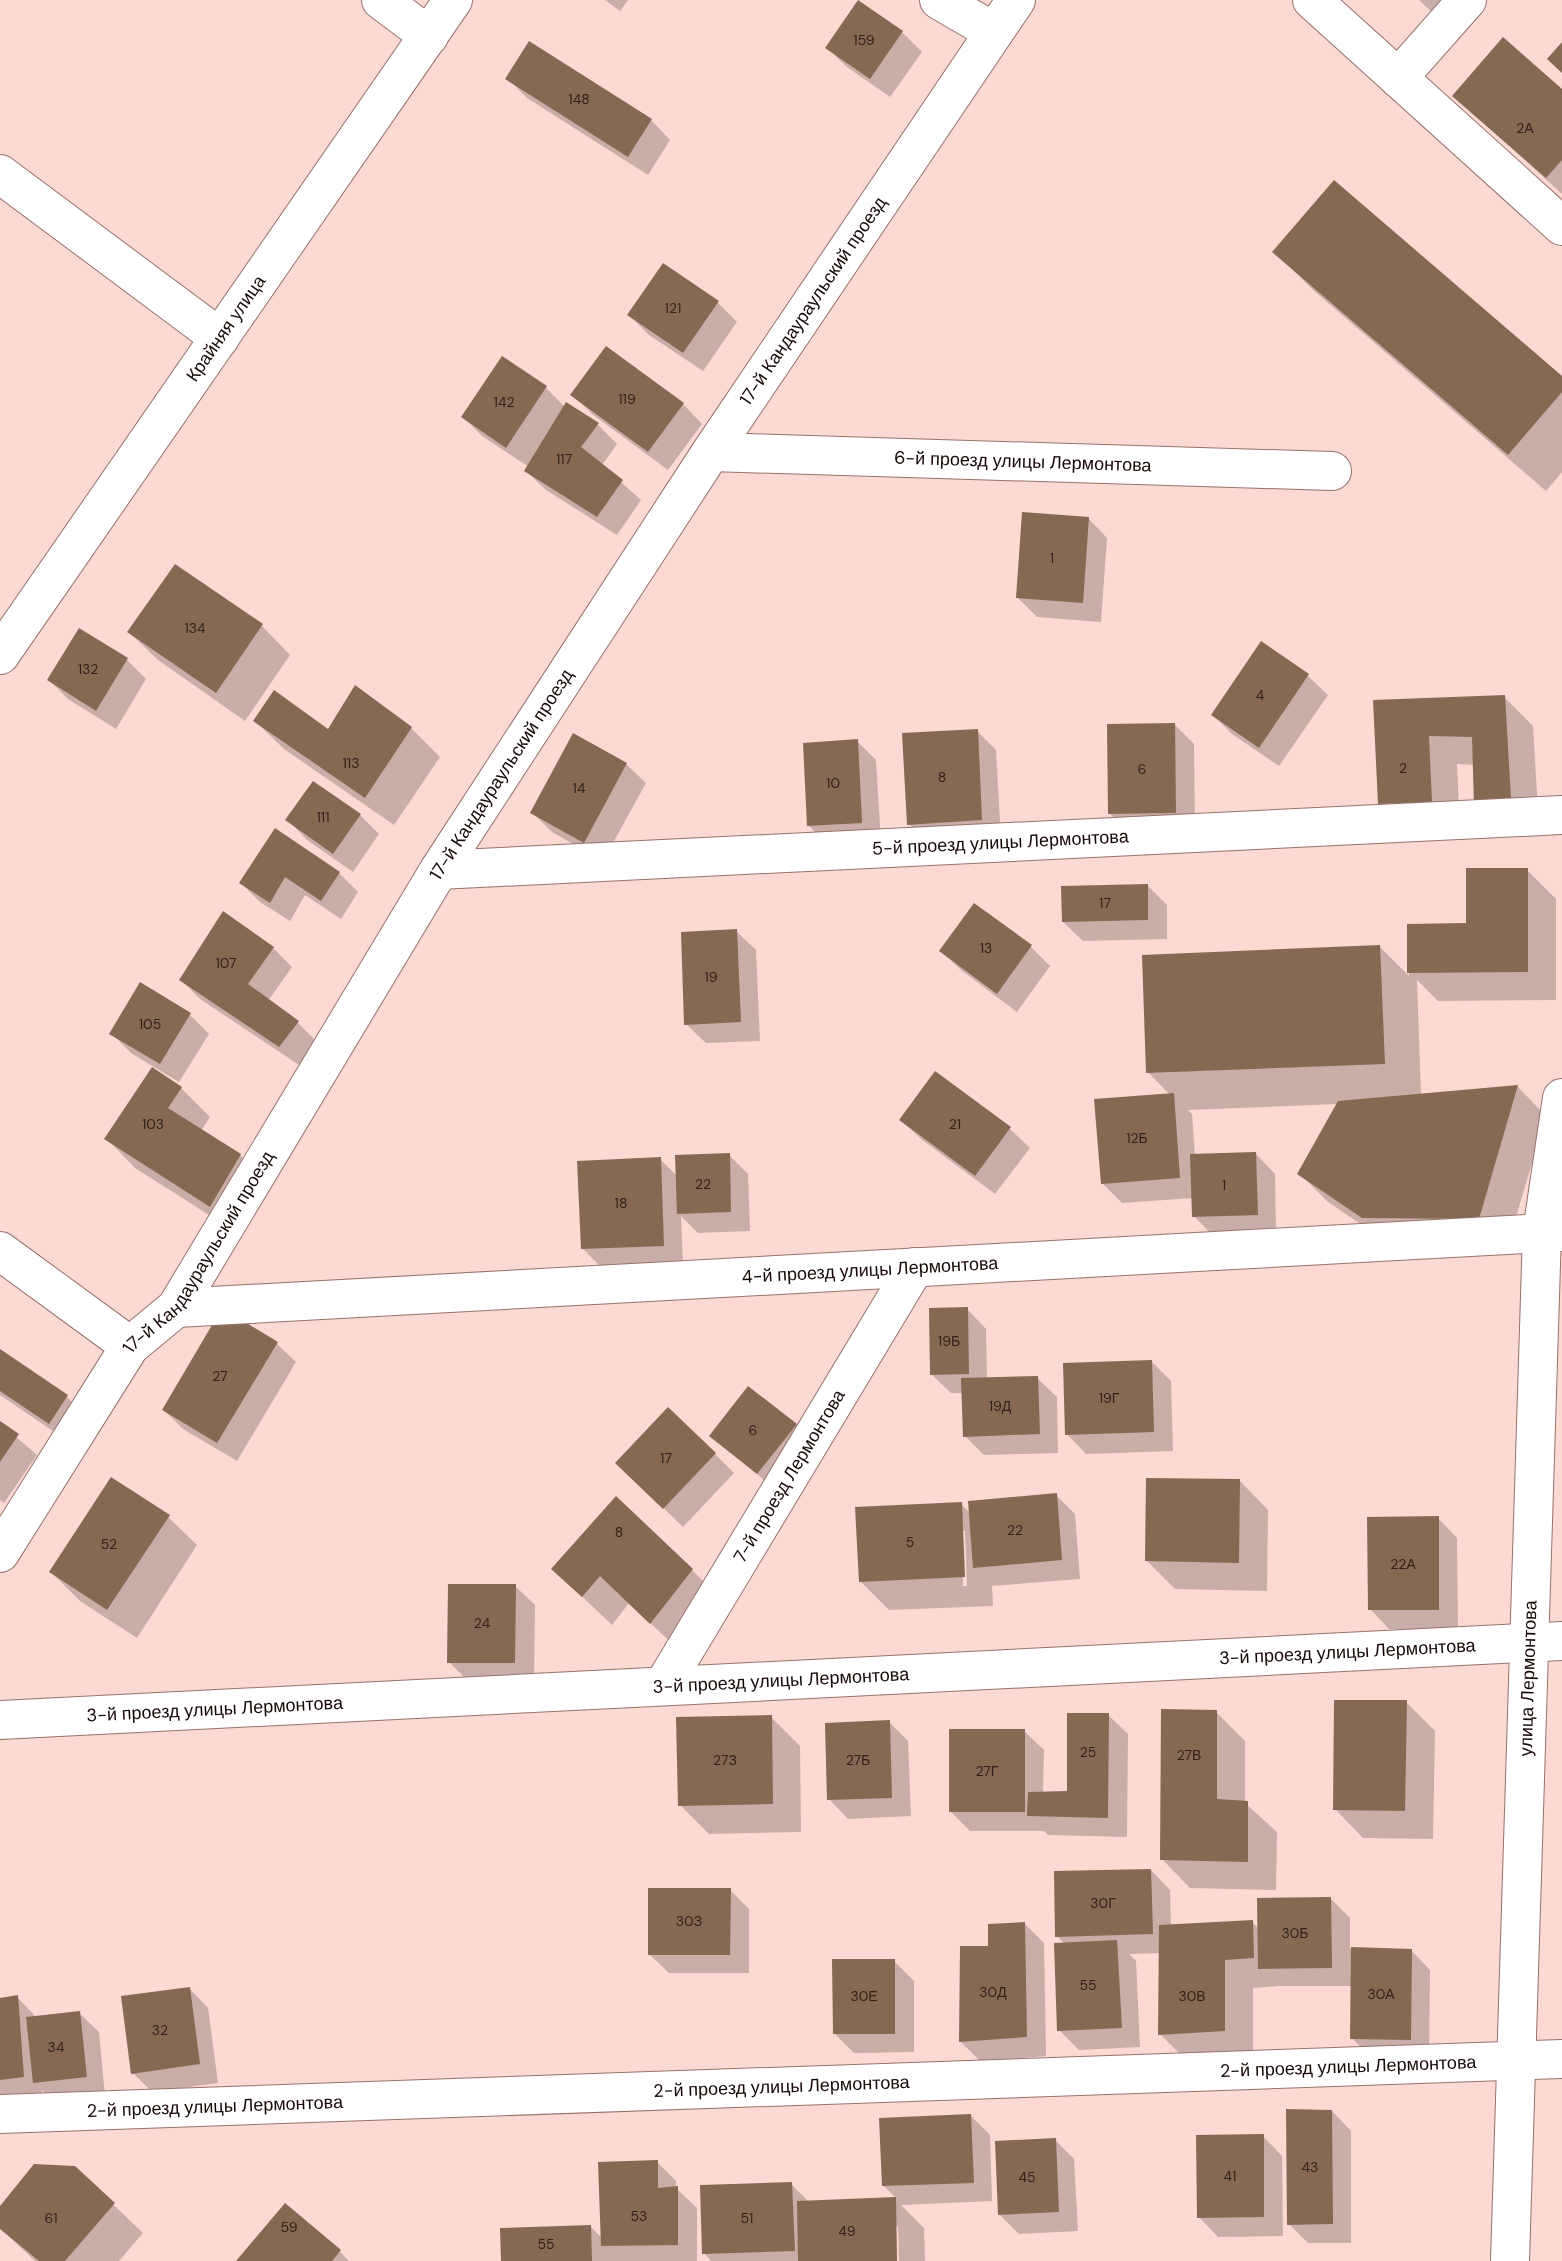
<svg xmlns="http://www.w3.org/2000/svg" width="1562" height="2261" viewBox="0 0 1562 2261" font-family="'DM Sans',sans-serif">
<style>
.shadow{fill:#0003;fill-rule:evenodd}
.building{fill:#866953}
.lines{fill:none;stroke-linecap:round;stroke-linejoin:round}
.street-casing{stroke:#97726b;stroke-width:40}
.secondary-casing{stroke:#97726b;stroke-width:40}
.street{stroke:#fff;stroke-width:38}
.secondary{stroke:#fff;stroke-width:38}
.labels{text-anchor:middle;stroke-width:7;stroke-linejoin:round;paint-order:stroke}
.number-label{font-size:14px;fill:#32211a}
.street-label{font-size:18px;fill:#160907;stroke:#fff}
</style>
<rect width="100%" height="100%" fill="#fcd9d3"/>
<g class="shadow">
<polygon points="605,0 628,0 620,11"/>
<polygon points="1419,0 1465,0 1443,23"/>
<polygon points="859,3 902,32 922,52 890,97 847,67 827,48"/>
<polygon points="508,79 651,120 670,140 648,175 527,98"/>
<polygon points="1562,91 1562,194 1454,96"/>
<polygon points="1275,252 1562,378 1562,472 1546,491 1312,289"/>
<polygon points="718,303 737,322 703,371 649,335 629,315"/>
<polygon points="502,359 546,388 565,407 567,404 598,425 617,444 602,465 641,500 617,535 546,490 526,471 529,467 482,436 463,417"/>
<polygon points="573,395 683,404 702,424 668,470 592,414"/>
<polygon points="1088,518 1107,538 1101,622 1037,617 1018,598"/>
<polygon points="262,626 290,655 245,721 158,660 129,632"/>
<polygon points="1262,644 1308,676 1328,695 1279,766 1232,734 1213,715"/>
<polygon points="127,660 146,679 116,729 68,699 49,680"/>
<polygon points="1504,697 1533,726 1539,828 1475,765 1457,764 1460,830 1408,832 1379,803 1375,702"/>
<polygon points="255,721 328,731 411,728 440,757 394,825 284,749"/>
<polygon points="1175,725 1194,744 1195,832 1129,832 1109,813"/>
<polygon points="977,731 996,750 1001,839 928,843 909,824"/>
<polygon points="857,741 876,760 881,842 829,845 809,826"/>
<polygon points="626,764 646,783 603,861 552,832 533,813"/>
<polygon points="360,815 379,834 353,872 307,840 288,820"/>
<polygon points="276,831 339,873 358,892 341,919 305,895 290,921 260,902 241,883"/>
<polygon points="1527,870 1556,899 1556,1000 1438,1001 1417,980 1421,1096 1518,1087 1546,1116 1507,1247 1393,1246 1328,1202 1299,1173 1338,1104 1188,1110 1192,1114 1195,1156 1256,1154 1275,1174 1276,1234 1213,1236 1194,1216 1193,1198 1122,1203 1102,1183 1170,1095 1148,1072 1380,947 1409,976 1408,925 1468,925"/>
<polygon points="1147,885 1167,905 1167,939 1083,941 1063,922"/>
<polygon points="736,931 756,950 760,1041 706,1043 686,1024"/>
<polygon points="1031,947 1050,966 1017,1012 961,970 941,951"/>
<polygon points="273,948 292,967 268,1001 298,1023 317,1042 299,1065 200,999 181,980"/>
<polygon points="190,1015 209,1034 179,1082 154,1067 153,1070 181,1088 210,1117 201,1131 240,1155 269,1184 239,1234 135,1168 107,1139 154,1067 131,1053 112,1034"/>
<polygon points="935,1074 1010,1129 1030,1148 995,1194 921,1139 901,1120"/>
<polygon points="729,1155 748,1174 750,1231 698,1233 681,1216 683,1264 602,1268 582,1248 660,1159 678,1177"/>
<polygon points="967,1309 986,1329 987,1379 1037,1378 1057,1397 1058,1453 984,1455 965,1436 963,1393 951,1393 931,1374"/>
<polygon points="276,1343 296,1362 237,1461 183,1429 164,1410"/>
<polygon points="0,1351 67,1397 86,1416 69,1442 0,1395"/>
<polygon points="1152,1362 1171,1381 1173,1451 1086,1454 1067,1434"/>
<polygon points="0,1423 37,1455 4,1503 0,1500"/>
<polygon points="796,1425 815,1444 778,1492 712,1436"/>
<polygon points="715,1454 734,1473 683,1527 637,1482"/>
<polygon points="1240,1481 1268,1510 1267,1591 1175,1589 1147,1561"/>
<path d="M1056 1495 1075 1514 1080 1579 992 1586 993 1606 889 1610 860 1581 961 1504 970 1513ZM961 1531H965L967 1586H963Z"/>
<polygon points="168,1517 197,1545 137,1638 80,1601 51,1572"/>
<polygon points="1438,1518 1457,1538 1458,1629 1389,1629 1370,1609"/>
<polygon points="553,1569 692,1570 721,1599 680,1651 629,1603 612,1625"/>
<polygon points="515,1586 535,1605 534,1682 468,1681 449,1662"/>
<polygon points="1406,1702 1435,1731 1433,1839 1363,1838 1335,1809"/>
<polygon points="1216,1712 1245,1741 1245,1803 1277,1832 1276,1890 1190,1888 1162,1859"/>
<polygon points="1108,1715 1128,1734 1127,1837 1048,1835 1044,1831 970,1831 951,1812 1024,1731 1044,1750 1043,1793 1069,1793"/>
<polygon points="771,1717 800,1746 801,1832 709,1834 680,1805"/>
<polygon points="889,1722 908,1741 911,1816 848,1819 829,1799"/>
<polygon points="1151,1870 1170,1890 1171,1927 1252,1922 1259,1929 1330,1898 1350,1918 1350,1949 1411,1950 1430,1970 1429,2059 1371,2058 1352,2038 1352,1986 1278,1986 1253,1988 1253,2060 1189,2063 1160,2034 1161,1953 1129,1954 1136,1961 1140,2047 1079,2050 1059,2030 1065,1944 1057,1936"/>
<polygon points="730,1890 749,1909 749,1973 669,1973 649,1954"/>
<polygon points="1024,1923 1044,1943 1046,2056 980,2061 961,2042 990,1948"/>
<polygon points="894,1961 914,1981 914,2052 854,2053 834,2033"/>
<polygon points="189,1988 208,2008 218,2083 152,2092 133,2073"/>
<polygon points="17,1997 37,2018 79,2013 99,2032 105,2096 54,2101 42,2090 43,2096 0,2102 0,2000"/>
<polygon points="1332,2111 1351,2131 1351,2243 1308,2243 1289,2224"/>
<polygon points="971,2116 990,2135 992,2201 901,2205 924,2228 925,2261 899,2261 898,2226 895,2226 896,2261 711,2261 704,2253 791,2184 809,2202 897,2199 883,2185"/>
<polygon points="1263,2136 1282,2156 1283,2236 1218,2237 1199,2217"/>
<polygon points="1055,2140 1074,2159 1078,2231 1019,2234 1000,2215"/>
<polygon points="657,2162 676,2181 676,2188 697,2208 697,2261 503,2261 590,2226 603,2239"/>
<polygon points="74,2167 143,2233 119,2261 35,2261 0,2228 0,2209"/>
<polygon points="285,2206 340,2252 349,2261 238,2261"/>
</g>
<g class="building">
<polygon points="858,0 903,31 870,79 825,48"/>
<polygon points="1503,37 1562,89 1562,160 1546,178 1452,96"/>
<polygon points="529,41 652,119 628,157 505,79"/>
<polygon points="1562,42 1562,73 1547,59"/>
<polygon points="1334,180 1562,376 1562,392 1508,455 1272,252"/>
<polygon points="663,263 719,301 683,353 627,315"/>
<polygon points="606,346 684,403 648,452 570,395"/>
<polygon points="502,356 547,386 506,448 461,417"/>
<polygon points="566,402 599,423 581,447 623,480 597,517 524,471"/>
<polygon points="1022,512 1089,517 1083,603 1016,598"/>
<polygon points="175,564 263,624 216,693 127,632"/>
<polygon points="79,628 128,658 96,711 47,680"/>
<polygon points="1261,641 1309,674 1259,748 1211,715"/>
<polygon points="355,685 412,727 365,798 253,721 274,690 328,729"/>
<polygon points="1505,695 1511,799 1474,806 1472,737 1429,736 1432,802 1378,804 1373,700"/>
<polygon points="1175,723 1176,813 1108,814 1107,724"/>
<polygon points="978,729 982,820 907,825 902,733"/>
<polygon points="573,733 627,763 584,843 530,813"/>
<polygon points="858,739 862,823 807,826 803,743"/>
<polygon points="313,781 361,814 333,854 285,820"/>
<polygon points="275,828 340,872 321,901 285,877 270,903 239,883"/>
<polygon points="1466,868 1528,868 1528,972 1407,973 1407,924 1466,923"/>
<polygon points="1148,884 1148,920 1062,922 1061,886"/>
<polygon points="974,903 1032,945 997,994 939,951"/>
<polygon points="223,911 274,947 248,984 299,1021 279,1047 179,980"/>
<polygon points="737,929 741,1022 684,1025 681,932"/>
<polygon points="1380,945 1385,1064 1146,1073 1142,955"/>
<polygon points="140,982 191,1013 160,1064 109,1034"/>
<polygon points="152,1067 182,1087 168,1108 241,1154 210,1207 104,1139"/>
<polygon points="935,1071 1011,1127 975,1176 899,1120"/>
<polygon points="1518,1085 1479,1219 1362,1218 1297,1174 1338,1101"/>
<polygon points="1174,1093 1180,1178 1101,1184 1094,1099"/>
<polygon points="1256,1152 1258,1215 1192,1217 1190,1154"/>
<polygon points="730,1153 731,1212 677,1214 675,1155"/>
<polygon points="661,1157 664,1246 581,1249 577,1161"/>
<polygon points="968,1307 969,1374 930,1375 929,1308"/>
<polygon points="222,1308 278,1342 217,1443 162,1410"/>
<polygon points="0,1349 68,1395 49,1424 0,1391"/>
<polygon points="1152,1360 1154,1432 1065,1435 1063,1363"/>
<polygon points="1038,1376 1040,1434 963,1437 961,1378"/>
<polygon points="748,1386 797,1424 757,1474 709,1436"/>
<polygon points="668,1407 716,1453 663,1509 615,1463"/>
<polygon points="0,1421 19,1434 0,1462"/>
<polygon points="111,1477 170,1515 107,1610 49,1572"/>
<polygon points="1146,1478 1240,1479 1239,1563 1145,1561"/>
<polygon points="1057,1493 1062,1560 973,1568 968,1501"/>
<polygon points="616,1496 693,1569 650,1624 600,1576 582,1597 551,1569"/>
<polygon points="962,1502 965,1577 859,1582 855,1507"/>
<polygon points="1439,1516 1439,1610 1368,1610 1367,1517"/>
<polygon points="448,1584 516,1584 515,1663 447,1663"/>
<polygon points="1334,1700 1407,1700 1405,1811 1333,1810"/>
<polygon points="1161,1709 1217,1710 1217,1799 1248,1801 1248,1862 1160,1860"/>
<polygon points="1067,1713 1109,1713 1108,1818 1027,1816 1028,1792 1067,1791"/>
<polygon points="772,1715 773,1804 678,1806 676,1717"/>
<polygon points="890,1720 892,1798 827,1800 825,1723"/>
<rect x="949" y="1729" width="76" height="83"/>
<polygon points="1151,1869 1153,1934 1055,1937 1054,1871"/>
<polygon points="648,1888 731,1888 730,1955 648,1955"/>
<polygon points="1331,1897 1332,1968 1258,1969 1257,1898"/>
<polygon points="1253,1920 1254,1958 1225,1960 1225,2031 1158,2035 1159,1925"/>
<polygon points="1025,1922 1027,2037 959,2042 960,1946 988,1946 988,1924"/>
<polygon points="1117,1940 1122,2028 1057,2031 1054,1943"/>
<polygon points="1351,1947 1412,1949 1411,2040 1350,2039"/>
<polygon points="832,1959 895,1959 895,2034 833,2034"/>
<polygon points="190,1987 200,2064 131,2074 121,1996"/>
<polygon points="18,1995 24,2077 0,2080 0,1998"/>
<polygon points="80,2011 87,2077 33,2083 26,2017"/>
<polygon points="1286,2109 1332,2110 1333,2224 1287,2225"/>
<polygon points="971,2114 974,2183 882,2186 879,2118"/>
<polygon points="1264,2134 1264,2217 1197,2218 1196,2135"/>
<polygon points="1056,2138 1059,2212 998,2215 995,2141"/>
<polygon points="658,2160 658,2188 678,2186 678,2245 601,2246 598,2162"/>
<polygon points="34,2164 75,2166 115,2203 65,2261 39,2261 0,2229 0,2206"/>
<polygon points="792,2182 795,2251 702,2254 700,2185"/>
<polygon points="896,2197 897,2261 798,2261 797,2201"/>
<polygon points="285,2203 341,2250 332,2261 236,2261"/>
<polygon points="591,2225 592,2261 501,2261 500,2228"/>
</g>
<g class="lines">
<g class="street-casing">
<g id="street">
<polyline points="381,0 429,36"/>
<polyline points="939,0 994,32"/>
<polyline points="1398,78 1467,0"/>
<polyline points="0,174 220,338"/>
<path id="s1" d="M711 452 1332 471"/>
<path id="s2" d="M0 655 453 0"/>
<path id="s3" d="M439 870 1562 815"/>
<polyline points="0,1251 130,1346"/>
<path id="s4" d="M176 1308 1562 1232"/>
<path id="s5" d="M0 1553 130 1346 176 1308 439 870 711 452 1016 0"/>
<path id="s6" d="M663 1686 915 1267"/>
<path id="s7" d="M0 1720 1562 1641"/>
<path id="s8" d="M0 2114 1562 2059"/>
<path id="s9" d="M1510 2261 1542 1232 1562 1098"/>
</g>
</g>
<g class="secondary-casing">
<polyline id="secondary" points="1312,0 1562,226"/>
</g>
<use href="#street" class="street"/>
<use href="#secondary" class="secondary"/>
</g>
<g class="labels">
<g class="number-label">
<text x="864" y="45">159</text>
<text x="579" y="104">148</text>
<text x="1525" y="133">2А</text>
<text x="673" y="313">121</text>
<text x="627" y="404">119</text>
<text x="504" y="407">142</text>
<text x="564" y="464">117</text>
<text x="1052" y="563">1</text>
<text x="195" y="633">134</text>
<text x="88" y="674">132</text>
<text x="1260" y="700">4</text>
<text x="351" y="768">113</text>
<text x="1403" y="773">2</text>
<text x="1142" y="774">6</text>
<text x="942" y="782">8</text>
<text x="833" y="788">10</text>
<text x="579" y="793">14</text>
<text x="323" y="822">111</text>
<text x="1105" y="908">17</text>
<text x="986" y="953">13</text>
<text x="226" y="968">107</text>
<text x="711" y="982">19</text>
<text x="150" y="1029">105</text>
<text x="153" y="1129">103</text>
<text x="955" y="1129">21</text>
<text x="1137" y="1143">12Б</text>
<text x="703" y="1189">22</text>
<text x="1224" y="1190">1</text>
<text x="621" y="1208">18</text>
<text x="949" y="1346">19Б</text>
<text x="220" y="1381">27</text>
<text x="1109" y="1403">19Г</text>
<text x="1000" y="1411">19Д</text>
<text x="753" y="1435">6</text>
<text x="666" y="1463">17</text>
<text x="1015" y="1535">22</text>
<text x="619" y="1537">8</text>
<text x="910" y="1547">5</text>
<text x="109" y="1549">52</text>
<text x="1403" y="1569">22А</text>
<text x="482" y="1628">24</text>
<text x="1088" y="1757">25</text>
<text x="1189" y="1760">27В</text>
<text x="725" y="1765">27З</text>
<text x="858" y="1765">27Б</text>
<text x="987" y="1776">27Г</text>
<text x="1103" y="1908">30Г</text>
<text x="689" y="1926">30З</text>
<text x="1295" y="1938">30Б</text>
<text x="1088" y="1990">55</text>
<text x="993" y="1997">30Д</text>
<text x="1381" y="1999">30А</text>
<text x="864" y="2001">30Е</text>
<text x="1192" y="2001">30В</text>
<text x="160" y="2035">32</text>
<text x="56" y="2052">34</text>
<text x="1310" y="2172">43</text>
<text x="1230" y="2181">41</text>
<text x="1027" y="2182">45</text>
<text x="639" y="2221">53</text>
<text x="51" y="2223">61</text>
<text x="747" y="2223">51</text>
<text x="289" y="2232">59</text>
<text x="847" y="2236">49</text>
<text x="546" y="2249">55</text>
</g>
<g class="street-label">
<text dy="6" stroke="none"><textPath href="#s5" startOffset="1496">17-й Кандаураульский проезд</textPath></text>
<text dy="6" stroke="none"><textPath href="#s2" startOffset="397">Крайняя улица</textPath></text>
<text dy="6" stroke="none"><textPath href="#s1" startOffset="312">6-й проезд улицы Лермонтова</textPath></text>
<text dy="6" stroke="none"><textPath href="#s5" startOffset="929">17-й Кандаураульский проезд</textPath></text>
<text dy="6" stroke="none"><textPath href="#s3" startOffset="562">5-й проезд улицы Лермонтова</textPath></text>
<text dy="6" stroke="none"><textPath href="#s5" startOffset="362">17-й Кандаураульский проезд</textPath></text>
<text dy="6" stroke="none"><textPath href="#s4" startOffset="695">4-й проезд улицы Лермонтова</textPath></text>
<text dy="6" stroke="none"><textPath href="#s6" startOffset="245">7-й проезд Лермонтова</textPath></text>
<text dy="6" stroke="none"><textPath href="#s7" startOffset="1349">3-й проезд улицы Лермонтова</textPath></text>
<text dy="6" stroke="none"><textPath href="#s9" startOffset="583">улица Лермонтова</textPath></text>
<text dy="6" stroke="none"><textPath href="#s7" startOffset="782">3-й проезд улицы Лермонтова</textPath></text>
<text dy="6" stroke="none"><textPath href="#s7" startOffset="215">3-й проезд улицы Лермонтова</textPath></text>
<text dy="6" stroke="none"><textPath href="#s8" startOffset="1349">2-й проезд улицы Лермонтова</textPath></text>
<text dy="6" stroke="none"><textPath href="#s8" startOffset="782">2-й проезд улицы Лермонтова</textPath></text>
<text dy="6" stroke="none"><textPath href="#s8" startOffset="215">2-й проезд улицы Лермонтова</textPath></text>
</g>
</g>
</svg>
